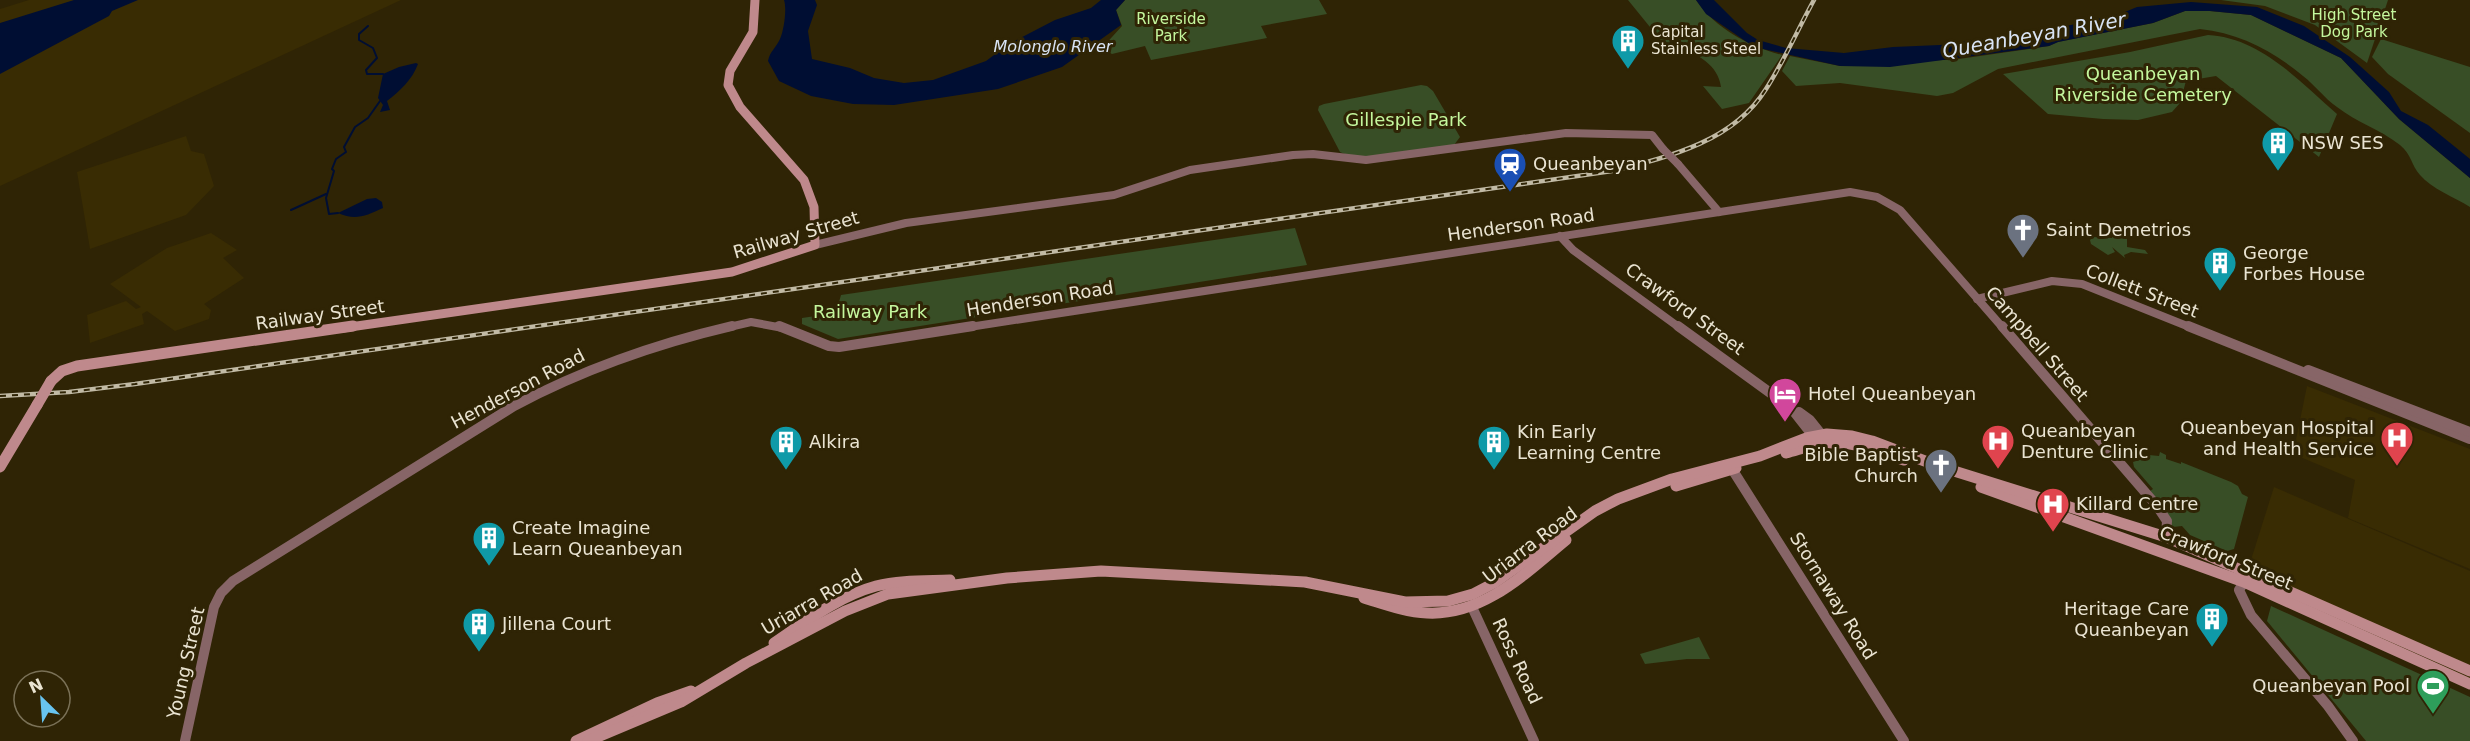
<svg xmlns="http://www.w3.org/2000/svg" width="2470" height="741" viewBox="0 0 2470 741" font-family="'DejaVu Sans',sans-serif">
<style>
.built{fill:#392c03}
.green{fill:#384e26}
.water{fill:#000e33}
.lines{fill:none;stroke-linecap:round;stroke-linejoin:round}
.stream{stroke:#000e33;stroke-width:2}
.tertiary-far1{stroke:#876567;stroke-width:8}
.tertiary{stroke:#876567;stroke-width:10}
.secondary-far1{stroke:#bf898c;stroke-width:9}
.secondary{stroke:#bf898c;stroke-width:11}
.rail-casing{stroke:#c1baa5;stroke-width:4.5}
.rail{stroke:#2f2405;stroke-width:2;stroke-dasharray:6;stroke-linecap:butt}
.tertiary-bridge{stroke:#876567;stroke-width:8}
.secondary-bridge{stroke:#bf898c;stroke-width:11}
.labels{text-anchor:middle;stroke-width:6;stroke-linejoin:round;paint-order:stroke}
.far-park-label{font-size:15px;fill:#c4f79d;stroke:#2f2405}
.far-poi-label{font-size:15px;fill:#eae4d2;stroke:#2f2405;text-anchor:start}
.far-water-label{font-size:16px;font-style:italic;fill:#d9e4f5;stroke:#2f2405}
.park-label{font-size:18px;fill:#c4f79d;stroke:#2f2405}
.poi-label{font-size:18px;fill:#eae4d2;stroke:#2f2405;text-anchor:start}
.street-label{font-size:18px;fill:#eae4d2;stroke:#2f2405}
.water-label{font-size:20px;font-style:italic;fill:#d9e4f5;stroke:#2f2405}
</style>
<rect width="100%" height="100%" fill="#2f2405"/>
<g class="built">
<polygon points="29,0 401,0 0,186 0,9"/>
<polygon points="186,136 191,151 204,154 214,186 186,215 90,249 77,172"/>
<polygon points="211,233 237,250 223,258 244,278 204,304 211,310 209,319 175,331 147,311 142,314 144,324 90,343 87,315 126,301 136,309 141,307 110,284 167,248"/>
<polygon points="2307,386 2470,449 2470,569 2348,518 2355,480 2293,454"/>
<polygon points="2274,487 2470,571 2470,683 2244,582"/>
</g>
<g class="green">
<polygon points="1125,0 1319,0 1327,14 1261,26 1267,38 1151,60 1145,46 1112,54 1102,48 1122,26 1116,10"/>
<path d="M1628 0H1696C1716 29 1749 46 1782 55L1749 103 1722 109 1703 86 1721 87C1718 64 1697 55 1679 46L1667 48Z"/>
<polygon points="2221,0 2388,0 2367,63 2315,25 2265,6"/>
<path d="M2185 11H2210L2251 15 2341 58 2399 119 2470 178V207C2454 197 2432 189 2420 175 2411 165 2412 155 2400 145 2381 130 2356 122 2337 107 2324 98 2315 85 2303 76 2273 51 2239 33 2200 29L1998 69 1953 93 1937 96 1840 83 1796 86 1782 71 1790 56 1840 66 1959 59 2049 46 2058 42 2153 23Z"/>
<path d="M2208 35C2261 38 2299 81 2337 114L2319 157 2216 76 2186 81 2180 103 2172 112 2138 120 2103 119 2048 114 2003 74 2130 52Z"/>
<polygon points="2381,39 2470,67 2470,133 2388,74 2372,57"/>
<path d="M1421 85 1427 86 1433 91 1460 137 1454 145C1425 149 1366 165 1340 152L1318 110 1319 106 1324 104Z"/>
<polygon points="1295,228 1307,265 838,339 802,324 802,318 836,313 841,295"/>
<polygon points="2112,235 2127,237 2127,247 2145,250 2148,254 2131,252 2124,255 2125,258 2112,247 2115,252 2108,255 2091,244 2090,240 2093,237 2112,238"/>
<polygon points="2160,452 2166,455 2166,459 2181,464 2181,462 2231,482 2238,486 2242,494 2248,497 2234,549 2227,551 2190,535 2182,526 2173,527 2165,522 2163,508 2165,506 2147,493 2153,489 2134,467 2133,462 2146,458 2149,455 2159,456"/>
<polygon points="2271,606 2470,697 2470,741 2366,741 2267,621"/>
<polygon points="1699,637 1710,659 1687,659 1645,664 1640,654"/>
</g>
<g class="water">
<polygon points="74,0 138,0 112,11 109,16 0,74 0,23"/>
<path d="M784 0H815L817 5 808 31 812 59 850 68 874 78 904 83 933 80 986 61 1009 44 1055 20 1091 8 1101 0H1125L1116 10 1121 25 1062 67 998 89 894 105 853 104 811 96 779 81 768 61C770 51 776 48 780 39 784 30 787 9 784 0Z"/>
<polygon points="1696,0 1714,0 1747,33 1758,40 1786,48 1844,53 1893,47 1940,45 2053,29 2120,14 2137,7 2191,2 2257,7 2304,26 2350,57 2389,92 2401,111 2428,125 2470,159 2470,178 2399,119 2341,58 2251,15 2210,11 2185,11 2153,23 2058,42 2049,46 1890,67 1840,66 1754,47 1706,14"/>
<path d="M416 63 418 64C412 80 400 91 387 101L390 110 380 112 383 105 378 98 383 74 399 67Z"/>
<path d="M376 198 382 202 383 208C366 216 355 221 338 213L367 199Z"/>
</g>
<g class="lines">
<g class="stream">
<polyline points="368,26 359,34 359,40 373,48 377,58 366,70 367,74 383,74"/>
<polyline points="291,210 326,194"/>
<polyline points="338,213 329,214 326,198 334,171 332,169 336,159 346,152 344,147 355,127 368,118 380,101"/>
</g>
<g class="tertiary-far1">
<polyline points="1678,164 1719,212"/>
<polyline points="1560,236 1573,250 1680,328"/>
<polyline points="815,245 906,223 1114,195 1190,170 1293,155 1313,154 1366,160 1566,133 1652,135 1663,149"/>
<polyline points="1977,299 2052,281 2082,284 2192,328"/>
<polyline points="725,328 751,322 783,328"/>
<polyline points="963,328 1850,192 1877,197 1900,210 2003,328"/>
</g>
<g class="tertiary">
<polyline points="779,326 829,346 839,347 973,326"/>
<polyline points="1678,326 1791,408 1813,436"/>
<polyline points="2002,326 2157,506 2167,521 2166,537"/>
<polyline points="2188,326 2470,439"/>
<polyline points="2308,370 2470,432"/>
<polyline points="1799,412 1810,420 1822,435"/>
<polyline points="1732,469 1904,741"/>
<polyline points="2244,582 2239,590 2251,615 2328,706 2353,741"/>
<polyline points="1472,607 1534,741"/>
<path d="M185 741 214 607 221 593 233 581 514 406C584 369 655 344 732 326"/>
</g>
<polyline class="secondary-far1" points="343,328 732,272 815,245 814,207 804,180 740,107 728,85 730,71 753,32 755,0"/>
<g class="secondary">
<polyline points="51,381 62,371 77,366 353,326"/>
<path d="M1786 453C1798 450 1810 445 1822 444 1850 439 1878 451 1904 460"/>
<polyline points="0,467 37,405"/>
<polyline points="1676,486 1736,468"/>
<polyline points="1981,487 2244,582 2470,684"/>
<path d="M1364 598C1384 604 1405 612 1427 613 1483 616 1526 573 1566 540"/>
<path d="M774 643C805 622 839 596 876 586 900 580 925 581 950 580"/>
<polyline points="576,741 657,703 691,691"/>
<polyline points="588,741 681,702 746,663 845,611 888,594 1007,578 1101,571 1305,582 1405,602 1448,601 1473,594 1494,583 1595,511 1618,499 1672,479 1760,456 1806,438 1827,434 1852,436 1872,441 1938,466 2166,537 2470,671"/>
</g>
<g class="rail-casing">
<path id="rail" d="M0 396 69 392 135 384 1612 171C1668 157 1733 142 1766 89 1784 61 1798 29 1814 0"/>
</g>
<use href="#rail" class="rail"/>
<polyline class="tertiary-bridge" points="1663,149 1678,164"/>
<polyline class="secondary-bridge" points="37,405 51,381"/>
</g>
<defs>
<g id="building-pin" transform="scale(1.725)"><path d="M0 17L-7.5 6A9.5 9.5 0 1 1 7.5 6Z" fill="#0f9aa8" stroke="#2f2405"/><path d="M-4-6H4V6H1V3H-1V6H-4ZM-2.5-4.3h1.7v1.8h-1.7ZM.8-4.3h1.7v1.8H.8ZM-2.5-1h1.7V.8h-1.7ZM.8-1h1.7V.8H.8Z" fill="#fff"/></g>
<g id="station-pin" transform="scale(1.725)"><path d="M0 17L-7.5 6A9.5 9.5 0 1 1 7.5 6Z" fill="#1a4fb4" stroke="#2f2405"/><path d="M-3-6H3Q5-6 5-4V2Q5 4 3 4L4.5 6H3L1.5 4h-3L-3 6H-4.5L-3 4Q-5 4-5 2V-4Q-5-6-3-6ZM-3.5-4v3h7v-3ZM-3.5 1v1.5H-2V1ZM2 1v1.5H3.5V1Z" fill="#fff"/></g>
<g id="church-pin" transform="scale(1.725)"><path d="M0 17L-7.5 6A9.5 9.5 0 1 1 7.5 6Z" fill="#6b7280" stroke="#2f2405"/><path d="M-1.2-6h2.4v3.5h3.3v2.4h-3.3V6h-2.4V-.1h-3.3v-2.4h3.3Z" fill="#fff"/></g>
<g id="hotel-pin" transform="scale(1.725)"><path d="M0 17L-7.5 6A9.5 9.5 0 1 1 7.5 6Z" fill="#d1479c" stroke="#2f2405"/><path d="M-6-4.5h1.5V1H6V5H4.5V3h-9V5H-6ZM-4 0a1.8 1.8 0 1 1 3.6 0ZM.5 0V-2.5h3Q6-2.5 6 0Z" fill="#fff"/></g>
<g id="hospital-pin" transform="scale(1.725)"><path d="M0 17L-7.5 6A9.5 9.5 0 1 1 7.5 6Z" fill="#e0444e" stroke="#2f2405"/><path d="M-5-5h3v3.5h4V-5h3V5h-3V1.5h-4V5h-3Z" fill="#fff"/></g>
<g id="stadium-pin" transform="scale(1.725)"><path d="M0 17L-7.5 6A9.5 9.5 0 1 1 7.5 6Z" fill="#2e9e5b" stroke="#2f2405"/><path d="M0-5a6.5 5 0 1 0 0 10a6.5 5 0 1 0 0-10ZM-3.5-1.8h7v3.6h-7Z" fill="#fff"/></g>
</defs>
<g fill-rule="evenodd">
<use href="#building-pin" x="1628" y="41"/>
<use href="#building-pin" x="2278" y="143"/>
<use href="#station-pin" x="1510" y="164"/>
<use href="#church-pin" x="2023" y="230"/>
<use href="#building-pin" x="2220" y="263"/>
<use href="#hotel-pin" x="1785" y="394"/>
<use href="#hospital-pin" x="2397" y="438"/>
<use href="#hospital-pin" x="1998" y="441"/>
<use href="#building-pin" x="786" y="442"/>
<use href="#building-pin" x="1494" y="442"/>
<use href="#church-pin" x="1941" y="465"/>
<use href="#hospital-pin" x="2053" y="504"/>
<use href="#building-pin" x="489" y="538"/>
<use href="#building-pin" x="2212" y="619"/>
<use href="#building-pin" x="479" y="624"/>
<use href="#stadium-pin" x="2433" y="686"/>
</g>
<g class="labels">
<g class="far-park-label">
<text x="2354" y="20">High Street<tspan x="2354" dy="17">Dog Park</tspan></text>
<text x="1171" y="24">Riverside<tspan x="1171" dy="17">Park</tspan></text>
</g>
<g class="far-poi-label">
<text x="1651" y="37">Capital<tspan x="1651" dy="17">Stainless Steel</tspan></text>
</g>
<g class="far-water-label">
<text x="1053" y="52">Molonglo River</text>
</g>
<g class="park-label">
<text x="2143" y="80">Queanbeyan<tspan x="2143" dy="21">Riverside Cemetery</tspan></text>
<text x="1406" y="126">Gillespie Park</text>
<text x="870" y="318">Railway Park</text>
</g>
<g class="poi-label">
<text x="2301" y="149">NSW SES</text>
<text x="1533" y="170">Queanbeyan</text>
<text x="2046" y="236">Saint Demetrios</text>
<text x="2243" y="259">George<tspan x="2243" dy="21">Forbes House</tspan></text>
<text x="1808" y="400">Hotel Queanbeyan</text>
<text x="2374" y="434" text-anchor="end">Queanbeyan Hospital<tspan x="2374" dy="21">and Health Service</tspan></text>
<text x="2021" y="437">Queanbeyan<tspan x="2021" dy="21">Denture Clinic</tspan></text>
<text x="1517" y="438">Kin Early<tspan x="1517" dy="21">Learning Centre</tspan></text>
<text x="809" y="448">Alkira</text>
<text x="1918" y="461" text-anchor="end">Bible Baptist<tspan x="1918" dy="21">Church</tspan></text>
<text x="2076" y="510">Killard Centre</text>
<text x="512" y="534">Create Imagine<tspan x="512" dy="21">Learn Queanbeyan</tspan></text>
<text x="2189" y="615" text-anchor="end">Heritage Care<tspan x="2189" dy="21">Queanbeyan</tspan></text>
<text x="502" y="630">Jillena Court</text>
<text x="2410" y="692" text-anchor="end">Queanbeyan Pool</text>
</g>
<g class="street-label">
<text transform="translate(1521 225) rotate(-8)" y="6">Henderson Road</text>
<text transform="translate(796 235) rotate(-16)" y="6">Railway Street</text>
<text transform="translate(2142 291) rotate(21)" y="6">Collett Street</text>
<text transform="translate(1040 299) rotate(-9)" y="6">Henderson Road</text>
<text transform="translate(1685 309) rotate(36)" y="6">Crawford Street</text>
<text transform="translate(320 315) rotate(-8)" y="6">Railway Street</text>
<text transform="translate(2037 344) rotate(49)" y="6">Campbell Street</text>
<text transform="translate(518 389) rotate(-28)" y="6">Henderson Road</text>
<text transform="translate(1530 545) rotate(-37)" y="6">Uriarra Road</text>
<text transform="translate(2226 558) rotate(22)" y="6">Crawford Street</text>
<text transform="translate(1833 596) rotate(58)" y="6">Stornaway Road</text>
<text transform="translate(812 602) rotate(-30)" y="6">Uriarra Road</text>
<text transform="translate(1517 661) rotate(65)" y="6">Ross Road</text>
<text transform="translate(186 663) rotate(-77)" y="6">Young Street</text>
</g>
<g class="water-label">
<text transform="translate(2034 35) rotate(-10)" y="7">Queanbeyan River</text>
</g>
</g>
<g transform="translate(42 699) rotate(335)"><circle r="28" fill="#2f2405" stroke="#7a7157" stroke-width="1.5"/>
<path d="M0-4.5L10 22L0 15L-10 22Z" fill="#68c4f0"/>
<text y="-9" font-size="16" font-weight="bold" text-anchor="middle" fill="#eae4d2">N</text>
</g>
</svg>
